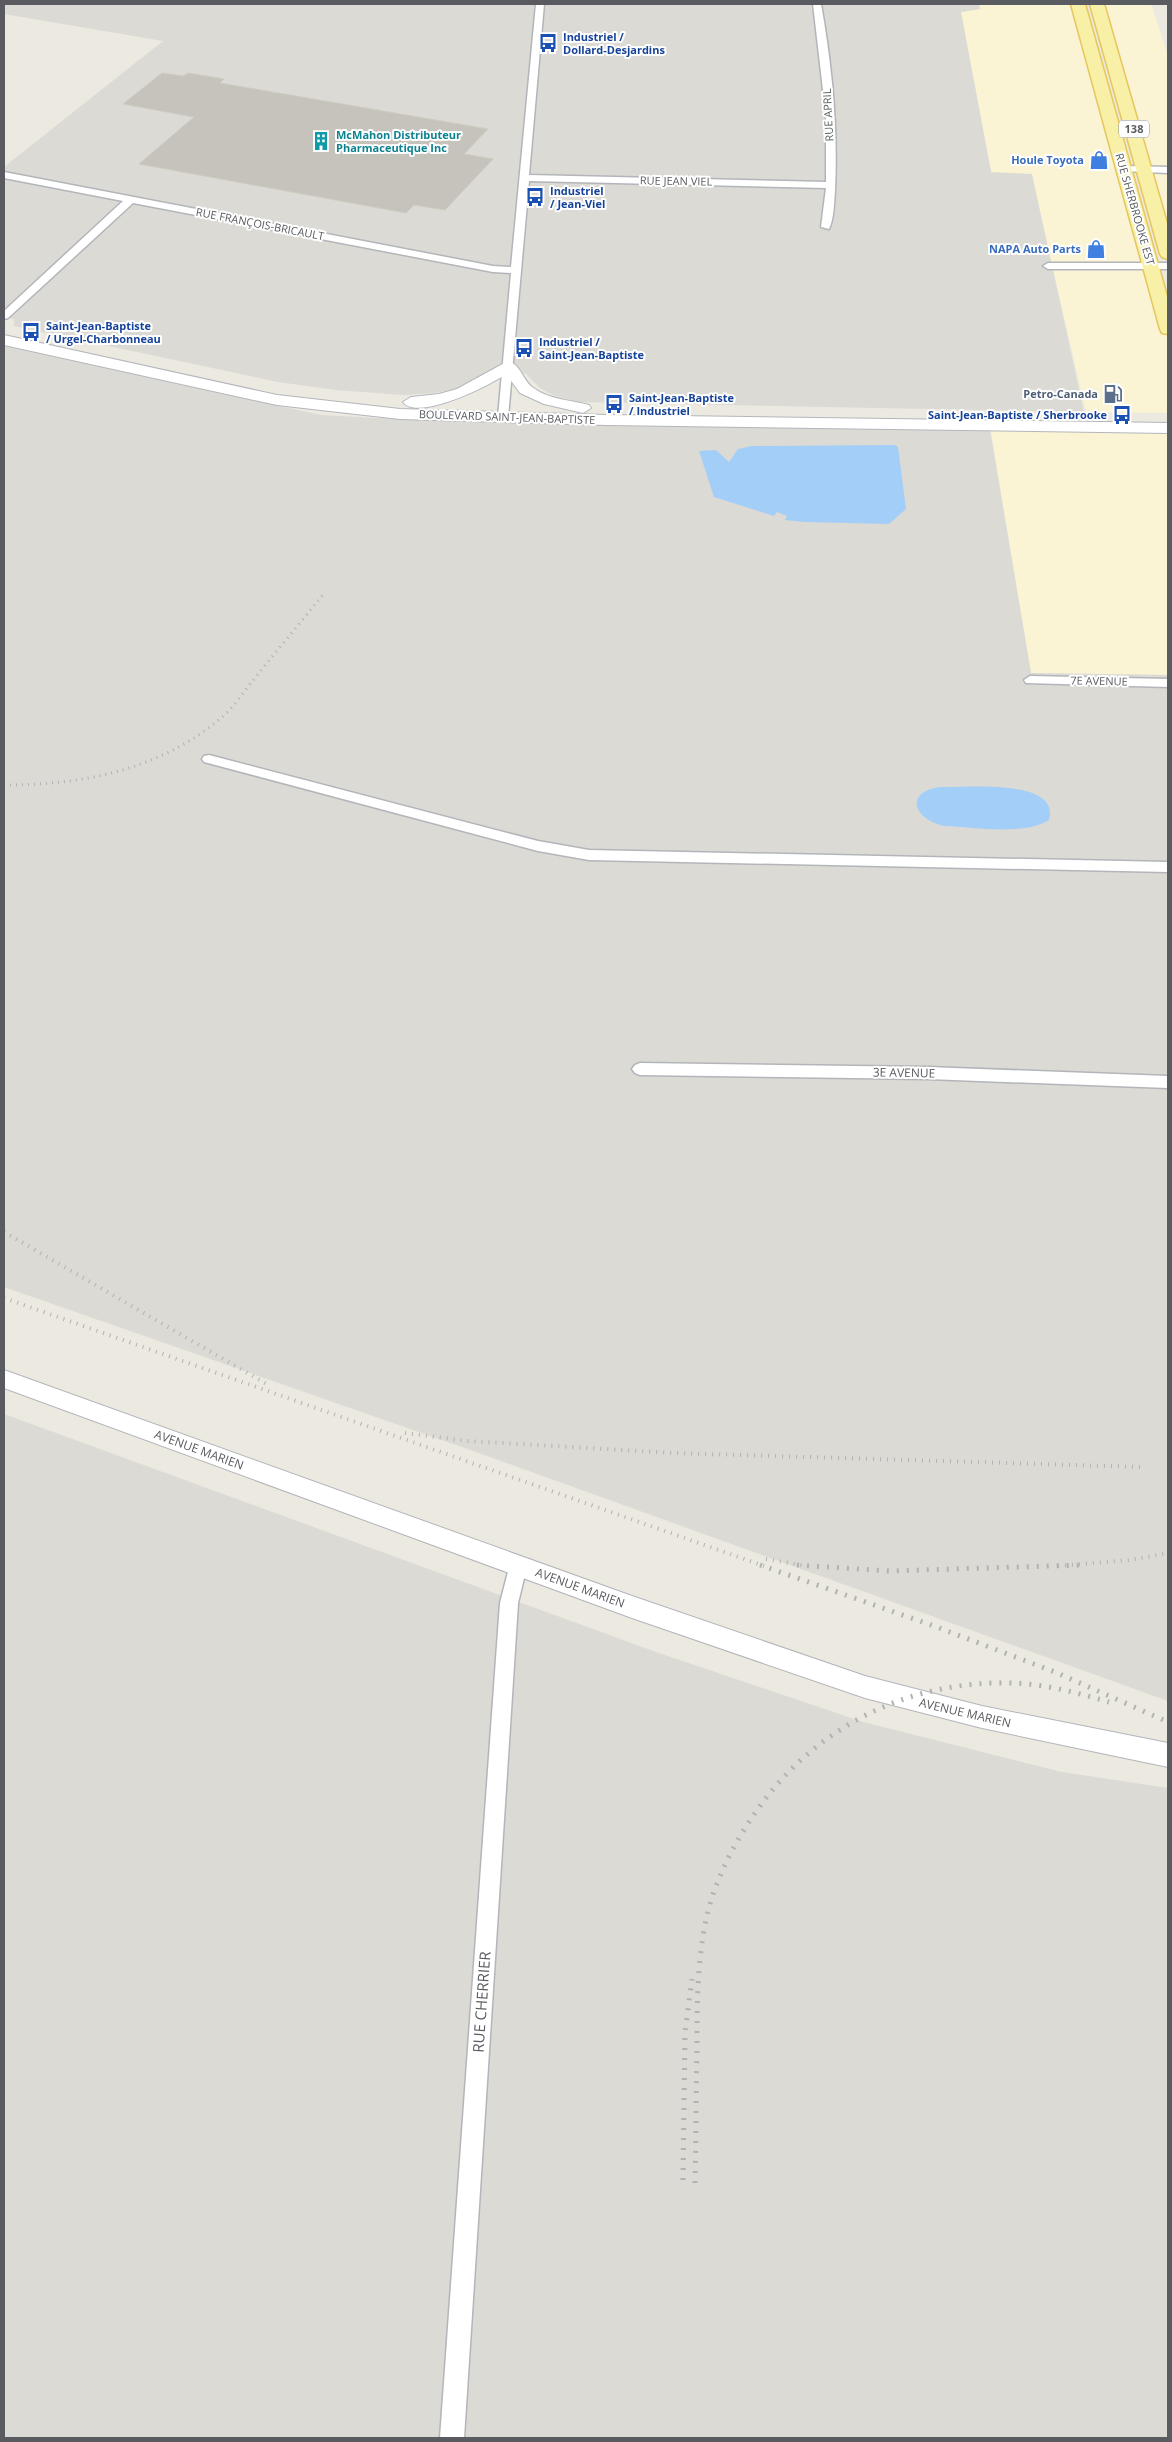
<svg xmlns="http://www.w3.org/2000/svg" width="1172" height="2442" viewBox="0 0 1172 2442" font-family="'Open Sans',sans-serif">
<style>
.commercial{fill:#faf4d5}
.industrial{fill:#dcdad4}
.water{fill:#a3cef8}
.building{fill:#c6c3bd;stroke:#cfcbbf}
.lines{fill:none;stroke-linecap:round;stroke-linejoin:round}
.minor-casing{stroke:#b3b5ba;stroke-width:3}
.tertiary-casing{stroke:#b3b5ba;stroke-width:2}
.secondary-casing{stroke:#b4b6bc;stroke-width:2}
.primary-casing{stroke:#e6c75e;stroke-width:3}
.minor{fill:#fff;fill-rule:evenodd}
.tertiary{fill:#fff;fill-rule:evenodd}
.secondary{fill:#fff;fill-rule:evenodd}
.primary{fill:#f8f0a7;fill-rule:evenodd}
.rail-far2{stroke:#b1b2b2;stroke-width:3;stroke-dasharray:1 5;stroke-linecap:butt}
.rail-far1{stroke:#b1b2b2;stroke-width:4;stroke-dasharray:1 6;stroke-linecap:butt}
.rail{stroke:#b1b2b2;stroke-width:5;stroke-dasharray:2 8;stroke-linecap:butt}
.labels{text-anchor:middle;stroke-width:4;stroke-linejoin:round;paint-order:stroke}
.far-transit-label{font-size:11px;font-weight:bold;fill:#164399;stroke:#fff;text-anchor:start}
.far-street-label{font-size:11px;fill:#595b60;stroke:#fff}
.shield{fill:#fff;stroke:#8b8c90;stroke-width:1}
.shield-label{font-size:11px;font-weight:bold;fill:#595b60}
.far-culture-label{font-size:11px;font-weight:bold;fill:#0d838f;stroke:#fff;text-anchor:start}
.far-shop-label{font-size:11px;font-weight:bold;fill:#366cbe;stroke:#fff;text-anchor:end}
.far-service-label{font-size:11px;font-weight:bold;fill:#4e5e75;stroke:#fff;text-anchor:end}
.street-label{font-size:12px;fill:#595b60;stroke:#fff}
.near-street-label{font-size:15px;fill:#595b60;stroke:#fff}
</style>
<rect width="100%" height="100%" fill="#ebe9e0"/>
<g class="commercial">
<polygon points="979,4 1078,4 1168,326 1168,413 1086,412 1032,178 992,176 961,12 979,9"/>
<polygon points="1097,4 1151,4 1168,55 1168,245"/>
<polygon points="990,426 1168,430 1168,675 1031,673"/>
</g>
<g class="industrial">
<polygon points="4,4 979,4 980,9 961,12 991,172 1032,174 1084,412 578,402 553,395 540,388 526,374 487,371 473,382 456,389 434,393 403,395 336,390 278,382 14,326 14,319 4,317 4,167 163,41 4,14"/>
<polygon points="4,346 321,415 376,418 990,429 1031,673 1168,675 1168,1701 476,1452 4,1287"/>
<polygon points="4,1414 656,1652 863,1722 1062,1772 1168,1788 1168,2438 4,2438"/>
</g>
<g class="water">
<polygon points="895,445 898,447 906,509 889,524 804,522 785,520 787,516 777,512 774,516 714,497 699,451 716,450 729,462 738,449 752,446"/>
<path d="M939 787C963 788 1061 777 1049 820 1024 836 974 827 944 826 915 820 903 793 939 787Z"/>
</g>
<polygon class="building" points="162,73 183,76 188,73 224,79 220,83 488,129 464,154 493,159 445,210 414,205 406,213 139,164 194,117 123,104"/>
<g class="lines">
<g class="minor-casing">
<g id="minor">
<path d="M536 4H544L529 175 826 182V116L813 4H821C832 65 838 129 835 191 834 203 834 219 829 229L821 227 826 188 529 181 508 417 503 420 498 417 511 273 493 272 133 203 8 318 4 319V311L123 201 4 178V172L493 266 511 267Z"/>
<polygon points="1124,166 1168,167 1168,173 1121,171 1121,167"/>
<polygon points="1168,263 1168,269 1048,269 1043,266 1048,263"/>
<polygon points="1030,676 1168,679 1168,687 1026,683 1024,680"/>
<polygon points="209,755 538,841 589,850 1168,862 1168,872 589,860 538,851 204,762 202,759 204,756"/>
<polygon points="640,1063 928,1067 1168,1076 1168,1088 928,1079 640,1075 635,1073 632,1069 635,1065"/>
<polygon points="518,1558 525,1560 527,1566 518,1603 464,2438 440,2438 500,1603 511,1560"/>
</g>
</g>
<g class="tertiary-casing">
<polygon id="tertiary" points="4,1370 632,1596 865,1676 982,1706 1168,1743 1168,1767 982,1728 865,1698 632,1618 4,1388"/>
</g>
<g class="secondary-casing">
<g id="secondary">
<polygon points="4,335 277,395 400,409 607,415 1168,423 1168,433 607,425 400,419 277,405 4,345"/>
<path d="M508 361C520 364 523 380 532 387 547 399 570 400 589 405L591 408 583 413 544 404 520 393 506 374C491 385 417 422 403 402L411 397 439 394 457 389Z"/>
</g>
</g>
<g class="primary-casing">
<g id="primary">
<polygon points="1071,4 1085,4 1168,300 1168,334 1162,333 1160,329"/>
<polygon points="1090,4 1104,4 1168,227 1168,259 1162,257 1160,254"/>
</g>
</g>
<use href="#minor" class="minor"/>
<use href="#tertiary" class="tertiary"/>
<use href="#secondary" class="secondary"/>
<use href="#primary" class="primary"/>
<path class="rail-far2" d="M4 785C82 785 160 770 221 718 234 707 244 691 255 678 278 649 302 621 325 592"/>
<g class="rail-far1">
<polyline points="4,1232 270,1386"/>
<polyline points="4,1298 764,1566"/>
<polyline points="405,1433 468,1441 674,1453 1140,1467"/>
<polyline points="766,1559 807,1566"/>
<polyline points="1058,1566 1130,1560 1168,1553"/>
</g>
<g class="rail">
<polyline points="760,1565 934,1626 1055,1672 1168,1722"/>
<polyline points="797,1565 889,1571 1083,1565"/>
<polyline points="683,2180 685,2032 692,1979"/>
<path d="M695 2183C696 2138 696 2094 697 2049 697 2006 697 1963 706 1920 714 1882 733 1845 755 1813 814 1727 908 1680 1013 1683 1045 1684 1078 1693 1109 1702"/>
</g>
</g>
<defs>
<g id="bus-bare" transform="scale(1.5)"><path d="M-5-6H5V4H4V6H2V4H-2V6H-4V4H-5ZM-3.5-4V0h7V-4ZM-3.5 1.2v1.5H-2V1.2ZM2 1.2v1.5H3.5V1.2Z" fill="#1a4fb4" stroke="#fff" stroke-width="2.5" paint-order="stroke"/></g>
<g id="building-bare" transform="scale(1.5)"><path d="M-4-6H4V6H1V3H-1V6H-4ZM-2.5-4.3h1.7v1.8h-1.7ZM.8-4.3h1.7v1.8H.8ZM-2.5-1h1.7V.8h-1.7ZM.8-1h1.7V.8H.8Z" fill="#0f9aa8" stroke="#fff" stroke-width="2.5" paint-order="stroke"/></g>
<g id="shop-bare" transform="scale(1.5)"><path d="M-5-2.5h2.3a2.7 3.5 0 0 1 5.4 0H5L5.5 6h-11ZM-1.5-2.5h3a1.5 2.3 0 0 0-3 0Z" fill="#3f7fe0" stroke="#fff" stroke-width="2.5" paint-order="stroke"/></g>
<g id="fuel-bare" transform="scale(1.5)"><path d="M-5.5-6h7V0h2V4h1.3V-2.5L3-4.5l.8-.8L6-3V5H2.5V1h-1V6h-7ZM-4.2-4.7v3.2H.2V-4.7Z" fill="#5c6f8a" stroke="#fff" stroke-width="2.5" paint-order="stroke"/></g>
</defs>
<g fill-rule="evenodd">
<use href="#bus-bare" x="548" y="43"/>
<use href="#building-bare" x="321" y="141"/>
<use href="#shop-bare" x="1099" y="160"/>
<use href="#bus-bare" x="535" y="197"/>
<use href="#shop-bare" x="1096" y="249"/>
<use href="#bus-bare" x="31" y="332"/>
<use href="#bus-bare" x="524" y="348"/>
<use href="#fuel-bare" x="1113" y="394"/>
<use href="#bus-bare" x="614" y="404"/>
<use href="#bus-bare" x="1122" y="415"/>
</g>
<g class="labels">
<g class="far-transit-label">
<text x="563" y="41">Industriel /<tspan x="563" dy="13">Dollard-Desjardins</tspan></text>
<text x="550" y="195">Industriel<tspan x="550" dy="13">/ Jean-Viel</tspan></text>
<text x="46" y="330">Saint-Jean-Baptiste<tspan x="46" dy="13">/ Urgel-Charbonneau</tspan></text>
<text x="539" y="346">Industriel /<tspan x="539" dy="13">Saint-Jean-Baptiste</tspan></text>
<text x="629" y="402">Saint-Jean-Baptiste<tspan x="629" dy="13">/ Industriel</tspan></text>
<text x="1107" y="419" text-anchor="end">Saint-Jean-Baptiste / Sherbrooke</text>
</g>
<g class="far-street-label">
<text transform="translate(828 115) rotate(-93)" y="4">RUE APRIL</text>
<text transform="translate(676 181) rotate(1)" y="4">RUE JEAN VIEL</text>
<text transform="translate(1135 209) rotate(74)" y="4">RUE SHERBROOKE EST</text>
<text transform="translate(260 224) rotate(11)" y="4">RUE FRANÇOIS-BRICAULT</text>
<text transform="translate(507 417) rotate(2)" y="4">BOULEVARD SAINT-JEAN-BAPTISTE</text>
<text transform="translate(1099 681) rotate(1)" y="4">7E AVENUE</text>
</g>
<rect class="shield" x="1119" y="120.5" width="30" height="17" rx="4"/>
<g class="shield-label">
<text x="1134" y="133">138</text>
</g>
<g class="far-culture-label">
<text x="336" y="139">McMahon Distributeur<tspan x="336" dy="13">Pharmaceutique Inc</tspan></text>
</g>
<g class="far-shop-label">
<text x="1084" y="164">Houle Toyota</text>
<text x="1081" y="253">NAPA Auto Parts</text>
</g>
<g class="far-service-label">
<text x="1098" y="398">Petro-Canada</text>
</g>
<g class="street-label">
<text transform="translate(904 1073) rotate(1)" y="4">3E AVENUE</text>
<text transform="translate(199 1450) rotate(20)" y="4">AVENUE MARIEN</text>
<text transform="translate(580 1588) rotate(20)" y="4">AVENUE MARIEN</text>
<text transform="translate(965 1713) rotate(13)" y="4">AVENUE MARIEN</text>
</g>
<g class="near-street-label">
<text transform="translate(482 2002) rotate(-86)" y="5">RUE CHERRIER</text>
</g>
</g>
<rect width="1172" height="2442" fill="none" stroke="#595b60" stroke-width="10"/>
</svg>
